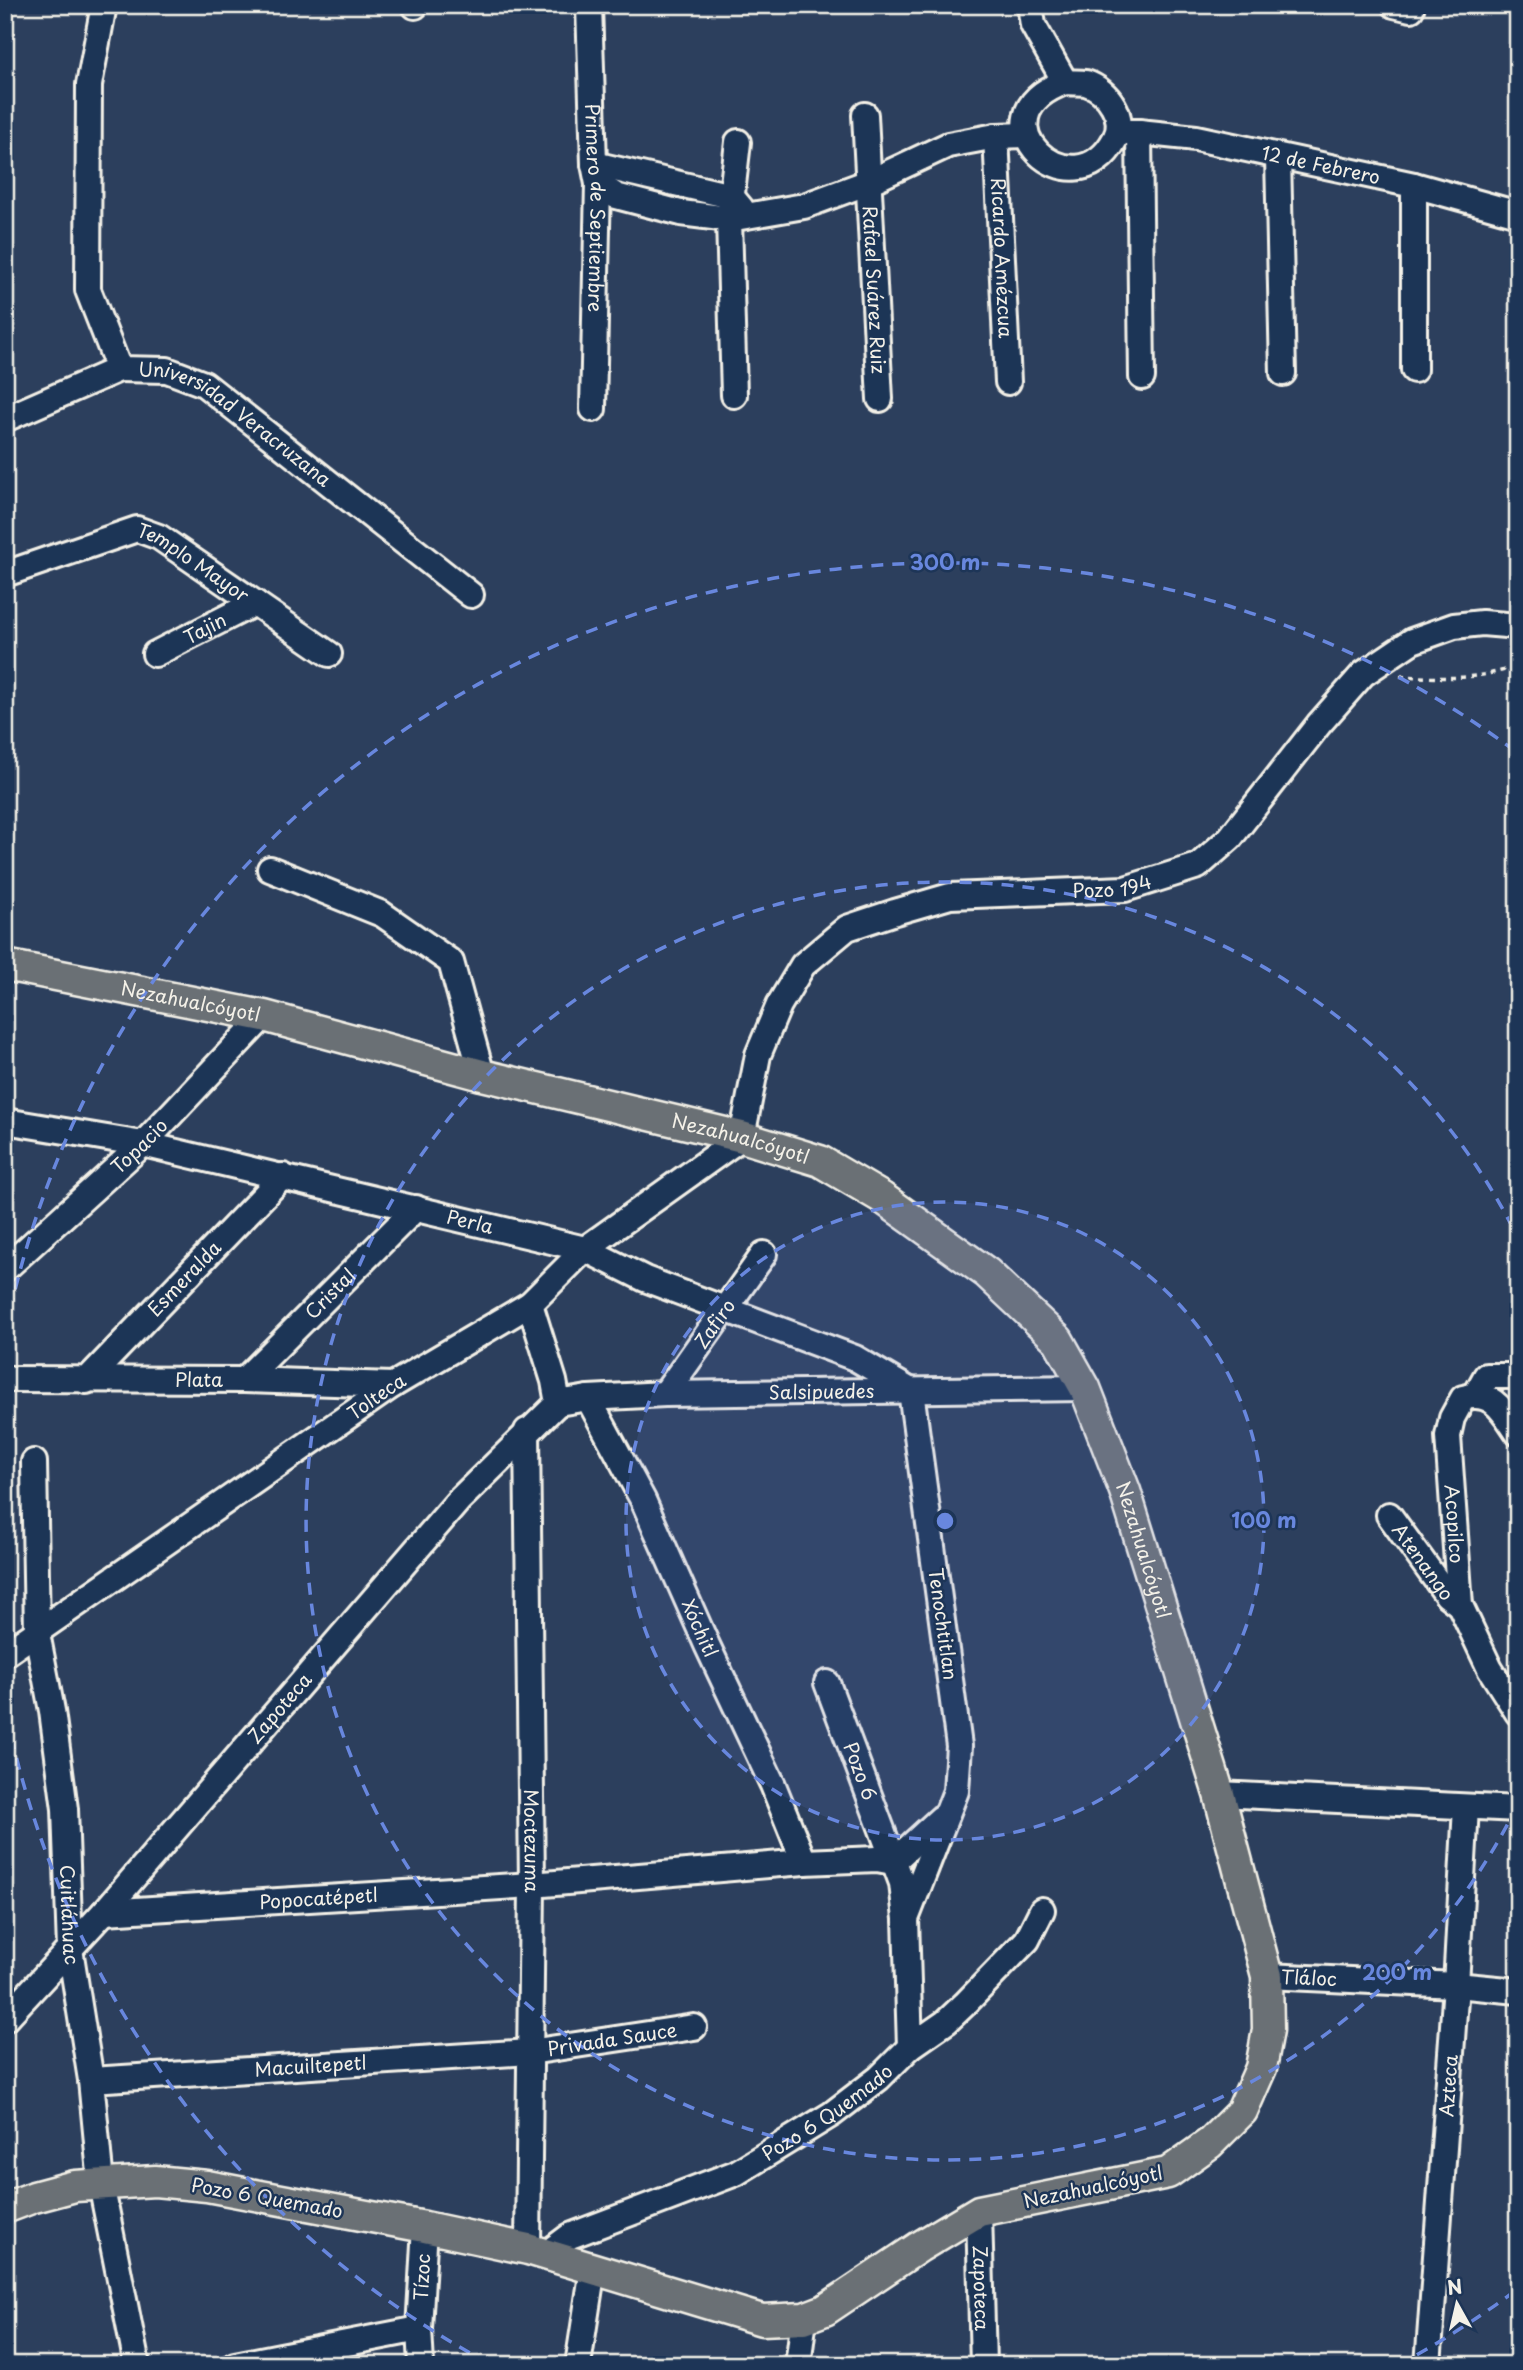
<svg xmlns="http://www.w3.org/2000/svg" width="1523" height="2370" viewBox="0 0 1523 2370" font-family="'Playpen Sans',sans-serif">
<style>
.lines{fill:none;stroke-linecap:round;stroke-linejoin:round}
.minor-casing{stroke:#f4f1e8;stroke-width:30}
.major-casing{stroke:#f4f1e8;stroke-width:35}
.path{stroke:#f4f1e8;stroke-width:3.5;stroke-dasharray:5 5;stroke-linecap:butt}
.minor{stroke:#1d3557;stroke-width:24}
.major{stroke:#6a7074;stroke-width:30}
.ring{fill:none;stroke:#6887de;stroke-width:3.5;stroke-dasharray:12 9}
.labels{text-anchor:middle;stroke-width:5;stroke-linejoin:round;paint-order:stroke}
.street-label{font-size:19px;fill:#f4f1e8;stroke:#1d3557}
.centre{fill:#6887de;stroke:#1d3557;stroke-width:3.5}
.ring-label{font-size:21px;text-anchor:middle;font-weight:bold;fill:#6887de;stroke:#1d3557;stroke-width:5;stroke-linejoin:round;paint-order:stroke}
</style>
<rect width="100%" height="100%" fill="#2c3f5d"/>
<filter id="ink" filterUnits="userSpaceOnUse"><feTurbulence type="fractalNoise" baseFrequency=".0143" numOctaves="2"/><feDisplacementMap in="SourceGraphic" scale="14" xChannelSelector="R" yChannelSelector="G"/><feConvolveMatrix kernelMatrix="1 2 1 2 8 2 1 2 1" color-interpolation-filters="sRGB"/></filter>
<g filter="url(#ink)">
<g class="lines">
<g class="minor-casing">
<g id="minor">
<path id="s1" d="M104 5 89 85 88 290 119 369 167 370 204 384 471 595"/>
<path id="s2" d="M589 5 594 164 598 184 593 409"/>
<polyline points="1030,5 1033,25 1065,82"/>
<polyline points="1394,5 1411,9"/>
<polyline points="415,6 415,5"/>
<path d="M1065 82C1071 83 1080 82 1086 83 1108 90 1127 118 1115 139 1074 216 968 118 1065 82Z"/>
<path id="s3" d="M865 115 880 399"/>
<path id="s4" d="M1119 132H1139L1196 138 1414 185 1518 214"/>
<polyline points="1139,132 1142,377"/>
<path id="s5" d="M996 136 1008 382"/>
<polyline points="1278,157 1283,373"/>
<polyline points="594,164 731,196 741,208"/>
<polyline points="598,184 616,196 681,213 729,219 804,206 869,182 948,145 996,136 1025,135"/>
<polyline points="1414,185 1414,370"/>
<polyline points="734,395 729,219 738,142"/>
<polyline points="5,419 119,369"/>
<path id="s6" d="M5 574 137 529 159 537 329 654"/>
<path id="s7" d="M155 654 255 603"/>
<polyline points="270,869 382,914 451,962 482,1075"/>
<path id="s8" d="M5 1121 143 1144 585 1249 645 1279 855 1358 911 1391"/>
<path id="s9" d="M5 1269 143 1144 264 1016"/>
<polyline points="530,1304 554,1381 558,1403"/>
<path id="s10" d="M5 1379 244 1380 393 1385"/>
<path id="s11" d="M244 1380 416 1208"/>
<path id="s12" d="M86 1381 283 1176"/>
<path id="s13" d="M665 1394 764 1254"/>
<polyline points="1476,1394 1486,1376 1518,1376"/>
<path id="s14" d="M588 1398 643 1500 707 1645 773 1785 804 1862"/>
<path id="s15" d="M558 1403 588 1398 665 1394 1085 1388"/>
<path id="s16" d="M527 1431 532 1885 528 2249"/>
<path id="s17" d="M1518 1433C1503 1411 1492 1389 1463 1398L1452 1418 1448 1436 1460 1605 1490 1669 1518 1713"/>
<path id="s18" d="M34 1462 37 1633 52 1711 65 1809 70 1949 91 2080 101 2184 137 2365"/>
<path id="s19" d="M1389 1515 1447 1595 1460 1605"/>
<path id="s20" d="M5 1654 393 1385 530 1304 585 1249 742 1137 758 1055 779 1005 803 965 847 928 895 912 950 896 1125 889 1198 866 1230 838 1319 724 1363 674 1412 641 1454 626 1482 623 1518 626"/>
<path id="s21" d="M827 1683 902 1883 906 1919 910 2047"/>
<polyline points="1219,1794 1518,1809"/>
<polyline points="893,1862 941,1818"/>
<path id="s22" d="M104 1912 532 1885 804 1862 877 1859 893 1862"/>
<polyline points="906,1919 956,1791 959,1746 911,1391"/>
<path id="s23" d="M1267 1976 1456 1985 1518 1991"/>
<path id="s24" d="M5 2019 104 1912 459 1500 558 1403"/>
<path id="s25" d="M91 2080 530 2052 694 2027"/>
<path id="s26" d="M979 2211 983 2365"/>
<path id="s27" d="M546 2254 570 2236 736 2173 832 2114 879 2078 910 2047 946 2022 965 2004 1027 1940 1042 1910"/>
<polyline points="235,2365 419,2329"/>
<path id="s28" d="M421 2365 419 2329 425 2227"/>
<polyline points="578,2365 593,2268"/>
<polyline points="798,2365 804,2318"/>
<path id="s29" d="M1428 2365 1456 1985 1466 1807"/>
</g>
</g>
<g class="major-casing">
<g id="major">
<path id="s30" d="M5 965 264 1016 482 1075 742 1137 820 1161 881 1197 987 1273 1058 1340 1085 1388 1125 1491 1219 1794 1267 1976 1268 2030 1261 2068 1242 2111 1210 2143 1168 2173 979 2211 919 2247 825 2310 804 2318 762 2320 528 2249 425 2227 207 2186 155 2181 75 2186 34 2197 5 2208"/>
</g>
</g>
<path class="path" d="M1400 676C1440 678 1480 681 1518 665"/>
<use href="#minor" class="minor"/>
<use href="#major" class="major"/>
</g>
</g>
<circle cx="945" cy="1521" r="319" fill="#6887de" fill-opacity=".12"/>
<g class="ring">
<circle cx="945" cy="1521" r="319"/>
<path d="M1517 1806A639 639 0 1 1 1517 1236"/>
<path d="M1515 2291A958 958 0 0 1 1402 2363M488 2363A958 958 0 0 1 6 1712M6 1330A958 958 0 0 1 1515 751"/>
</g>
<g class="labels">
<g class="street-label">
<text dy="7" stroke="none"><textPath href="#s4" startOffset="205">12 de Febrero</textPath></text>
<text dy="7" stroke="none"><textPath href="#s2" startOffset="203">Primero de Septiembre</textPath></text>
<text dy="7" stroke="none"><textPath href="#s5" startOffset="122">Ricardo Amézcua</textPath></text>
<text dy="7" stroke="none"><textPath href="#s3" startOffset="175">Rafael Suárez Ruiz</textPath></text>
<text dy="7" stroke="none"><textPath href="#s1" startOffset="504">Universidad Veracruzana</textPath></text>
<text dy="7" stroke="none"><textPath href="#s6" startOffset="205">Templo Mayor</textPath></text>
<text dy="7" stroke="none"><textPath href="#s7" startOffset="56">Tajin</textPath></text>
<text dy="7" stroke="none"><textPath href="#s20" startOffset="1414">Pozo 194</textPath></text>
<text dy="7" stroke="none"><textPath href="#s30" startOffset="189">Nezahualcóyotl</textPath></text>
<text dy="7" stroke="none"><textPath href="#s30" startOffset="756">Nezahualcóyotl</textPath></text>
<text dy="7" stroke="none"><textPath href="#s9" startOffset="182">Topacio</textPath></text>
<text dy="7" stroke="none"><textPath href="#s8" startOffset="476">Perla</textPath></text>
<text dy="7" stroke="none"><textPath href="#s12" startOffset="142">Esmeralda</textPath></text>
<text dy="7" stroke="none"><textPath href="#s11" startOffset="122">Cristal</textPath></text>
<text dy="7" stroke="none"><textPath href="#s13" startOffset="86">Zafiro</textPath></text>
<text dy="7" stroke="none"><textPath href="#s10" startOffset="194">Plata</textPath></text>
<text dy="7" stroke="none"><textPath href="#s15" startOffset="264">Salsipuedes</textPath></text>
<text dy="7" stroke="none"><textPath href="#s20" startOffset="452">Tolteca</textPath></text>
<text dy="7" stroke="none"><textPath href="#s17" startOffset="201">Acopilco</textPath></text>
<text dy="7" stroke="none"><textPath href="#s30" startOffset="1365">Nezahualcóyotl</textPath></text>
<text dy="7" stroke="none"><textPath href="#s19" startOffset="58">Atenango</textPath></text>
<text transform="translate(943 1624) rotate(82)" y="7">Tenochtitlan</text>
<text dy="7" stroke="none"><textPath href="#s14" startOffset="256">Xóchitl</textPath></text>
<text dy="7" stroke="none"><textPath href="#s24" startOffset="415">Zapoteca</textPath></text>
<text dy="7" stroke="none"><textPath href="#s21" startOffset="94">Pozo 6</textPath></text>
<text dy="7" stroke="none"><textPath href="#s16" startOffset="410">Moctezuma</textPath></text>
<text dy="7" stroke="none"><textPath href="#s22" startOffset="215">Popocatépetl</textPath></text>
<text dy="7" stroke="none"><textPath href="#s18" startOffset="455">Cuitláhuac</textPath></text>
<text dy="7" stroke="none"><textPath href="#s23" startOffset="42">Tláloc</textPath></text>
<text dy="7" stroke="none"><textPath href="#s25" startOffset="523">Privada Sauce</textPath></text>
<text dy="7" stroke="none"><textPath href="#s25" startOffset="220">Macuiltepetl</textPath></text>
<text dy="7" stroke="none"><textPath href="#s29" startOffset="280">Azteca</textPath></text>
<text dy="7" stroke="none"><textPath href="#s27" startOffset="317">Pozo 6 Quemado</textPath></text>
<text transform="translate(1093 2187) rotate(-12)" y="7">Nezahualcóyotl</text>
<text transform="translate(267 2198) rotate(10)" y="7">Pozo 6 Quemado</text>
<text dy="7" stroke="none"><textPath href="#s28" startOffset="88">Tízoc</textPath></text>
<text dy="7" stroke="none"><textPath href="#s26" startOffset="77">Zapoteca</textPath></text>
</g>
</g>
<circle cx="945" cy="1521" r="10" class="centre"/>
<g class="ring-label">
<text x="945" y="570">300 m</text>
<text x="1264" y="1528">100 m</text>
<text x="1397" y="1980">200 m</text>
</g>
<rect width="1523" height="2370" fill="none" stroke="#1d3557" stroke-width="28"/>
<rect x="14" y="14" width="1495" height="2342" fill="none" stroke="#f4f1e8" stroke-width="2.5" filter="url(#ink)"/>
<g transform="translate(1457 2304) rotate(352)" stroke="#1d3557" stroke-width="5" paint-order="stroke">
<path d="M0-5L12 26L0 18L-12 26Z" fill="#f4f1e8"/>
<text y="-10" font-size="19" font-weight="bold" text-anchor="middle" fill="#f4f1e8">N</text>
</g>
</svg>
